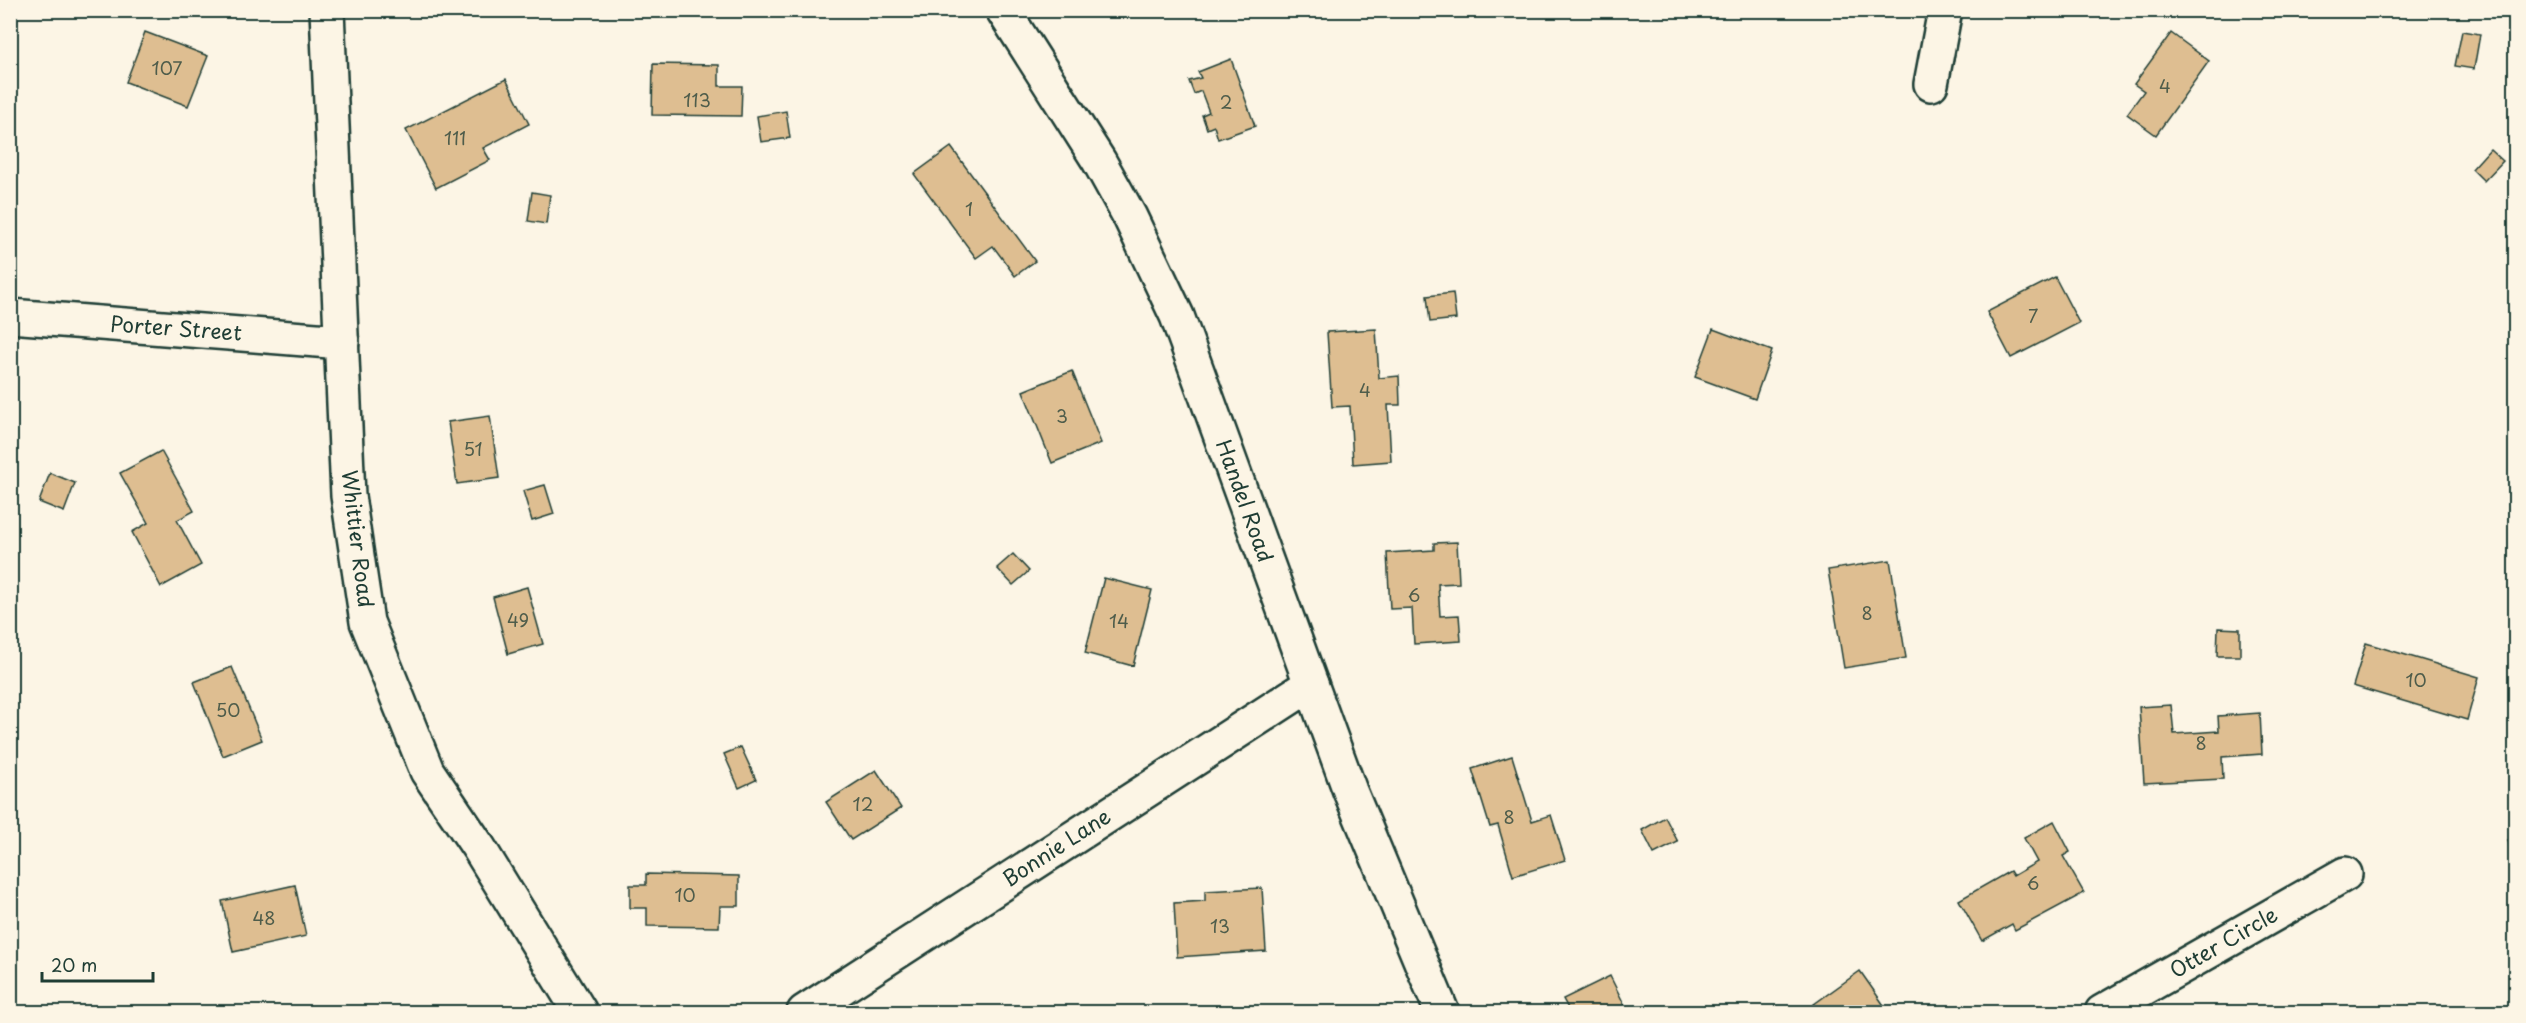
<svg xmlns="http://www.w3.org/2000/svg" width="2526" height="1023" viewBox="0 0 2526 1023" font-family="'Playpen Sans',sans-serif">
  <rect width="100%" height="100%" fill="#fcf5e5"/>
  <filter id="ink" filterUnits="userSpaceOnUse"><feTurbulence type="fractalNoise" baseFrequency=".0167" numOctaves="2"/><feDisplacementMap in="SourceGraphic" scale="12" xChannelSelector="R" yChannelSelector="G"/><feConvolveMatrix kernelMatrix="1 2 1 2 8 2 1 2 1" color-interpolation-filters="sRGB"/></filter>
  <g filter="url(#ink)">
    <g fill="#debe91" stroke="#1f3d34" stroke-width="1.5">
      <polygon points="2462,31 2480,34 2474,69 2455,66"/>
      <polygon points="145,32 208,56 188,106 126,82"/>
      <polygon points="2171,33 2209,61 2156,135 2127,114 2144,91 2134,84"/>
      <polygon points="1231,59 1255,126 1218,139 1214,126 1207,129 1202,115 1209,112 1201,91 1194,94 1189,81 1201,78 1198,72"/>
      <polygon points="653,64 719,65 719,86 742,86 741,116 652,115"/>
      <polygon points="506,79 529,124 483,148 490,160 436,188 406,130"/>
      <polygon points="786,111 790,138 761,142 757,116"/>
      <polygon points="951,147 1035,261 1015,276 993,246 976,258 914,174"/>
      <polygon points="2490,149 2503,161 2484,181 2472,169"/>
      <polygon points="532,192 550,195 546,224 528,221"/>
      <polygon points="2055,277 2079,323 2011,358 1987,312"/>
      <polygon points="1453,293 1456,319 1430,322 1427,296"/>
      <polygon points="1376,329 1379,378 1399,376 1400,405 1388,405 1391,461 1353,464 1350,406 1332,407 1327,332"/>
      <polygon points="1713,329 1772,351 1755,399 1695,377"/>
      <polygon points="1072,371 1101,443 1052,463 1023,391"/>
      <polygon points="490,416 499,478 457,484 448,422"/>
      <polygon points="161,451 194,511 177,520 201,565 161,587 132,532 148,523 120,473"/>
      <polygon points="50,473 75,483 64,512 39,502"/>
      <polygon points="545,485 554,514 532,521 523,491"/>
      <polygon points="1457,542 1459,583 1438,584 1440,616 1459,615 1461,641 1414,644 1412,608 1390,609 1387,553 1434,550 1434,543"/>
      <polygon points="1013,554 1029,571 1013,585 997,568"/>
      <polygon points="1890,560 1906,658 1844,668 1828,570"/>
      <polygon points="1104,578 1152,590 1133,666 1085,653"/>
      <polygon points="527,587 543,644 508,654 493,597"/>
      <polygon points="2218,628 2240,629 2240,656 2217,656"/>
      <polygon points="2366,643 2479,677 2467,720 2353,686"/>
      <polygon points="232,667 262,740 223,756 194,682"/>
      <polygon points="2171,705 2174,734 2219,731 2218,716 2260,713 2262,754 2222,757 2223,779 2144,783 2139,707"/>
      <polygon points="741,747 756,780 739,788 724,754"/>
      <polygon points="1512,756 1532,821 1551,815 1565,860 1513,876 1498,825 1490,827 1472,769"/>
      <polygon points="876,770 901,808 851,840 826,802"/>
      <polygon points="1665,817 1678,842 1654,854 1642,830"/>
      <polygon points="2054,821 2070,852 2063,856 2084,893 2015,930 2012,924 1982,941 1959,900 2010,871 2013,876 2037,862 2024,838"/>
      <polygon points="2516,839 2516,874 2508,840"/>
      <polygon points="646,874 739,876 739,906 720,906 719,927 647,926 647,908 630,908 630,885 646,885"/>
      <polygon points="295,885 306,936 233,952 222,901"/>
      <polygon points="1262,888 1266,951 1177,957 1174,903 1205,901 1205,891"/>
      <polygon points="1860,971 1888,1011 1886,1012 1803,1012"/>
      <polygon points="1610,976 1628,1012 1570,1012 1563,999"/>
    </g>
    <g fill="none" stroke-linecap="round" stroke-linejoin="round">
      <defs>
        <g id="minor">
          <polyline points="327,10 348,496 367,622 427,771 479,848 580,1012"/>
          <polyline points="1003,10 1099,161 1130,217 1177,316 1350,791 1442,1012"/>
          <polyline points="1931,84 1945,10"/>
          <polyline points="10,316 342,342"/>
          <polyline points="804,1012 1311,684"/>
          <polyline points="2102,1012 2345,874"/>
        </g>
      </defs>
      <use href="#minor" stroke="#1f3d34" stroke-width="38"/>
      <use href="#minor" stroke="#fcf5e5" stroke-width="33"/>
    </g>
  </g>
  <g text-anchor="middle" stroke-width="4.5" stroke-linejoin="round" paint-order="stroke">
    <g font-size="18" fill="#4f5d4b">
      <text x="167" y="75">107</text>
      <text x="2165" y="93">4</text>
      <text x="697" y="107">113</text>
      <text x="1226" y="109">2</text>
      <text x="455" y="145">111</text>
      <text x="969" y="216">1</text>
      <text x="2033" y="323">7</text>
      <text x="1365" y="397">4</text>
      <text x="1062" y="423">3</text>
      <text x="473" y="456">51</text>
      <text x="1414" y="602">6</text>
      <text x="1867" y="620">8</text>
      <text x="518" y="627">49</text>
      <text x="1119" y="628">14</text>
      <text x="2416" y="687">10</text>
      <text x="228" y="717">50</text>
      <text x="2201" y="750">8</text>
      <text x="863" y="811">12</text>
      <text x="1509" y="824">8</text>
      <text x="2033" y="890">6</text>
      <text x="685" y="902">10</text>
      <text x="264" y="925">48</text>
      <text x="1220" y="933">13</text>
    </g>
    <g font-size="21" fill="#1f3d34" stroke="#fcf5e5">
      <text transform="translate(176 329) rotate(4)" y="7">Porter Street</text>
      <text transform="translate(1244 501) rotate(70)" y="7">Handel Road</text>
      <text transform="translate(357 539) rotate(83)" y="7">Whittier Road</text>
      <text transform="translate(1057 848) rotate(-33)" y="7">Bonnie Lane</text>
      <text transform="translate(2224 943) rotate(-30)" y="7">Otter Circle</text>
    </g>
  </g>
  <rect width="2526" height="1023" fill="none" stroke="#fcf5e5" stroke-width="36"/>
  <rect x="18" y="18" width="2490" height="987" fill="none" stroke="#1f3d34" stroke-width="2" filter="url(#ink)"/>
  <path d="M42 972v9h111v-9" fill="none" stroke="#1f3d34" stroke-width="3"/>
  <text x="51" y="972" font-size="18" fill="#1f3d34" stroke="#fcf5e5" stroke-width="4.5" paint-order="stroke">20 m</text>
</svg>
